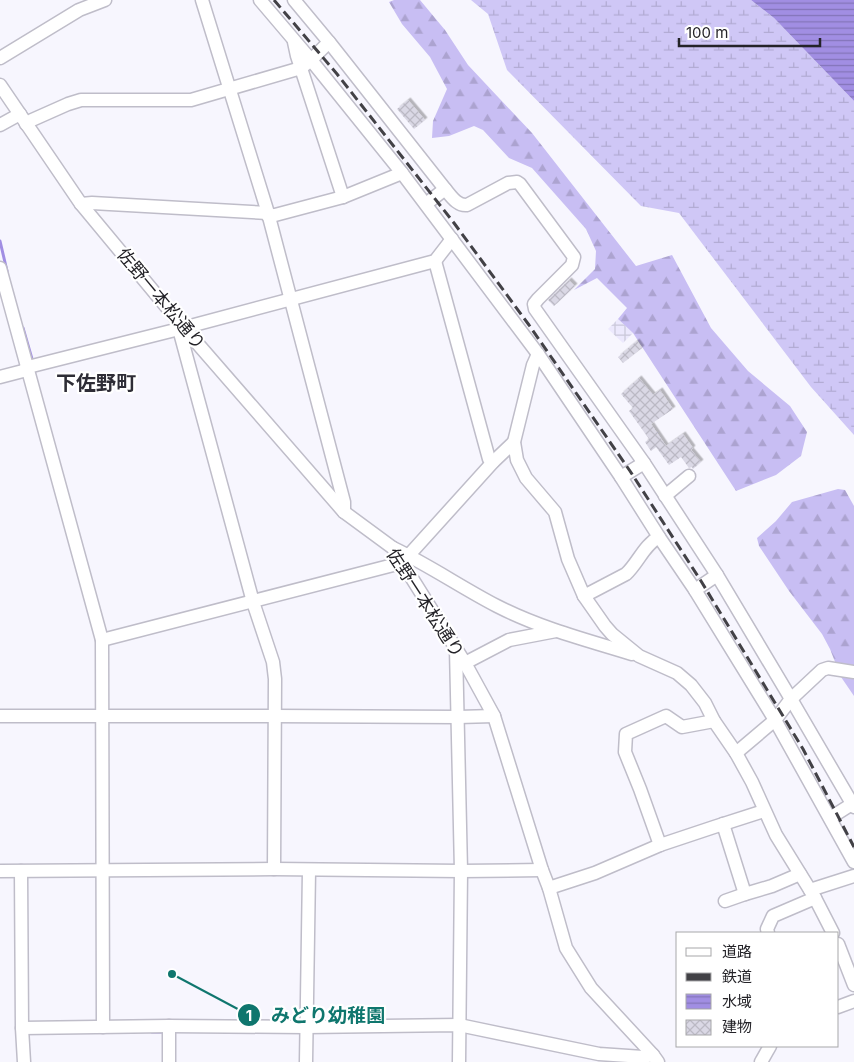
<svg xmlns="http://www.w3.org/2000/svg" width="854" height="1062" viewBox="0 0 854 1062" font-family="Inter,'Noto Sans JP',sans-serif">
  <defs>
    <pattern id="industrial-grid" width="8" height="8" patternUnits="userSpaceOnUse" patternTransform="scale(1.25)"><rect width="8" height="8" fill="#ece9fd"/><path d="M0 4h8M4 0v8" fill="none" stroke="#cac8d9"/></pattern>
    <pattern id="forest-firs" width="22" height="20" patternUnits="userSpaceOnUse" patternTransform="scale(1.25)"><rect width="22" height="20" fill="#c8bef3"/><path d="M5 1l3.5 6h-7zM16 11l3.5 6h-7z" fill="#aca3d0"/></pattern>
    <pattern id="wetland-marsh" width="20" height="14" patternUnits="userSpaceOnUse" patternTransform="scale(1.25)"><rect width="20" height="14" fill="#cfc7f6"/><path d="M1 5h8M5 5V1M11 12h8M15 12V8" fill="none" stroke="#b2abd3"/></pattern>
    <pattern id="water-rules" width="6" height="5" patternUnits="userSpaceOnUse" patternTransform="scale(1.25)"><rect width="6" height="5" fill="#a18ee3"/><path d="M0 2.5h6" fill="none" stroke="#8374b8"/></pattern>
    <pattern id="building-cross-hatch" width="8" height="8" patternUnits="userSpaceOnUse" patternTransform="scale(1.25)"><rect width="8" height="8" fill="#dad8e5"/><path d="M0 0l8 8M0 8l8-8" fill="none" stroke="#bbb9c4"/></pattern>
    <filter id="shadow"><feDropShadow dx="2.5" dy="-2.5" stdDeviation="0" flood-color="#0004"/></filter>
  </defs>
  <rect width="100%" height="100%" fill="#f7f6fe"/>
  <polygon fill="url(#industrial-grid)" points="618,319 633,333 623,343 608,329"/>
  <g fill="url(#forest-firs)">
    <polygon points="394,0 420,0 445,30 468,65 532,133 636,266 672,255 711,328 748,371 790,406 807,432 801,456 776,475 736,491 633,333 618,319 627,308 597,278 574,290 595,269 596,251 586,229 532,168 509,158 483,130 474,126 449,136 432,138 433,121 447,89 430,57 402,24 389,2"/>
    <polygon points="838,489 845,490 854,506 854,696 841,677 830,649 822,634 789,591 759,546 757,538 776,521 792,502"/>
  </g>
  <polygon fill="url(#wetland-marsh)" points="471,0 751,0 774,18 854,101 854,435 811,387 679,213 641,206 507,70 488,14"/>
  <polygon fill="url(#water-rules)" points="751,0 854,0 854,101 774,18"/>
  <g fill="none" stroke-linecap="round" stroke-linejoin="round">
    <g stroke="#a18ee3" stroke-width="3">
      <polyline points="0,241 7,271"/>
      <polyline points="23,328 32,359"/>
      <polyline points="152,1032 164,1032"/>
    </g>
  </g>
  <g fill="url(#building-cross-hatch)" filter="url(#shadow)">
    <polygon points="408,100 425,120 414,129 397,109"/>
    <polygon points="569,280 575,286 554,306 548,300"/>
    <polygon points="637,341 642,348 623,363 618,357"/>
    <polygon points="639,378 653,395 660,390 673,409 651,424 666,446 683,434 693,448 691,450 701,462 693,469 692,467 689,468 681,457 669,465 656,447 651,451 645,442 649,439 629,411 633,408 621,394"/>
  </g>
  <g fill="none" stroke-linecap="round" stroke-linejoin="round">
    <defs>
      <g id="minor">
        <polyline points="202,0 268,213 344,502 344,512"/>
        <polyline points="260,0 311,60 402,173 538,354 621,477 659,537 695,590 775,720 854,862"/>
        <path d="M 294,0 L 329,42 L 445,189 C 451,196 457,206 467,205 L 508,183 L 517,182 L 520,184 L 574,257 L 572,265 L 538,299 L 534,304 L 535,309 L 644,463 L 717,575 L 791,699 L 854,807"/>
        <polyline points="294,42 297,56 343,197"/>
        <polyline points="0,58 79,10 105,0"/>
        <polyline points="0,85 81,204 184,328 344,512 393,548 465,663 494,716 542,870 549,888 566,948 591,988 653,1055 658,1062"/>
        <polyline points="26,124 32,120 68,104 81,100 191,100 301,68 311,60 329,42"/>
        <polyline points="0,125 20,114"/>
        <polyline points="81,204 92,203 268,213"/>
        <polyline points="426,204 445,189"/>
        <polyline points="268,216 275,215 343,197 402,173"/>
        <polyline points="435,261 489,459 493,462"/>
        <polyline points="0,268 102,640 103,1027"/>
        <polyline points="179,329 253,602 273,662 275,679 274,869"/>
        <polyline points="538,354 533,365 514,442 517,460 526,478 555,512 568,559 584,596 605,626 612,634 639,656 677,673 691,685 705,703 714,721 736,753 752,782 776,835 815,898 833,933"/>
        <polyline points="0,377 23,371 28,367 179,329 435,261 452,239"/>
        <polyline points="621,477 644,463"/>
        <polyline points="665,496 689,476"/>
        <path d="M 393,548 C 429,565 462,588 497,606 C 540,628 586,640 632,654"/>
        <polyline points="409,555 493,462 514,442"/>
        <polyline points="695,590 717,575"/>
        <path d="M 584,596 L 626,574 C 638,563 644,545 659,537"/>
        <polyline points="102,640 401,563"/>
        <polyline points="456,649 461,871 459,1062"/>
        <polyline points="465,663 509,640 556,631"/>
        <polyline points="0,716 275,716 458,717 494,716"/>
        <polyline points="736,753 775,720 791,699 822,670 828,668 854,672"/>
        <polyline points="830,818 852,804"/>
        <polyline points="723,824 745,894"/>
        <polyline points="660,845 640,789 625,752 626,734 666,716 682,727 714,721"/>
        <polyline points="0,871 274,869 461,871 542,870"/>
        <polyline points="21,871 22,1028 24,1062"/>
        <polyline points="549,888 595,873 660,845 714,827 764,811"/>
        <polyline points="810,890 854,876"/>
        <polyline points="725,901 745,894 772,886 800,874"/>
        <polyline points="768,933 767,929 773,916 815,898"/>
        <polyline points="838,944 854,985"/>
        <polyline points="838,1007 854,1001"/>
        <polyline points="22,1028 169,1026 306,1027 459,1025 599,1054 643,1057 653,1055"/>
        <polyline points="169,1062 169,1026"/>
        <polyline points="306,1062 309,871"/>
        <polyline points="761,1062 770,1046"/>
      </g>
    </defs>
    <use href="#minor" stroke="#bfbdc9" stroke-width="15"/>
    <use href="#minor" stroke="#fff" stroke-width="12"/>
    <polyline stroke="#424146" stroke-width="3" stroke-dasharray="10 5" stroke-linecap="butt" points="274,0 337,74 454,223 529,325 630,471 701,581 803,749 854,847"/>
  </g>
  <g text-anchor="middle" stroke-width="4.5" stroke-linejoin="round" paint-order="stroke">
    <g font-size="18" fill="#242328" stroke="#fff">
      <text transform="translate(161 299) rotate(50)" y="6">佐野一本松通り</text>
      <text transform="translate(425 603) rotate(57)" y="6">佐野一本松通り</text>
    </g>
    <g font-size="20" font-weight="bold" fill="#2e2d36" stroke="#fff">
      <text x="96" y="390">下佐野町</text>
    </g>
  </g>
  <path fill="none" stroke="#0f766e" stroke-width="2" d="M172 974L249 1015"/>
  <g fill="#0f766e" stroke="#fff" stroke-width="2">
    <circle cx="172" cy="974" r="5"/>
    <circle cx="249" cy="1015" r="12"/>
  </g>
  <g font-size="15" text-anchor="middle" font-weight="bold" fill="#fff">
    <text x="249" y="1021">1</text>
  </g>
  <g font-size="19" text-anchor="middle" font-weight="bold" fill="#0f766e" stroke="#fff" stroke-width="4.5" stroke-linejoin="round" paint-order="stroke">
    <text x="328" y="1022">みどり幼稚園</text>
  </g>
  <rect x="676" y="932" width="162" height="115" fill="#ffffff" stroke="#a7a7a9"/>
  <rect x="686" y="948" width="25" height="8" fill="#ffffff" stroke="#a7a7a9"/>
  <text x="722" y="957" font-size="15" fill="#242328">道路</text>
  <rect x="686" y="973" width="25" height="8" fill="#424146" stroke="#a7a7a9"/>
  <text x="722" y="982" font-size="15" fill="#242328">鉄道</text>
  <rect x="686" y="994" width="25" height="15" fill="url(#water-rules)" stroke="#a7a7a9"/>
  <text x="722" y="1007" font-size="15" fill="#242328">水域</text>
  <rect x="686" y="1020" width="25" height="15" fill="url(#building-cross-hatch)" stroke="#a7a7a9"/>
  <text x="722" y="1032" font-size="15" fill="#242328">建物</text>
  <path d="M679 38v8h141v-8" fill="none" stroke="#242328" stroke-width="2.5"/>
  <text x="686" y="38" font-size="15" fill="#242328" stroke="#ffffff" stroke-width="4" paint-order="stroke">100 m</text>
</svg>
